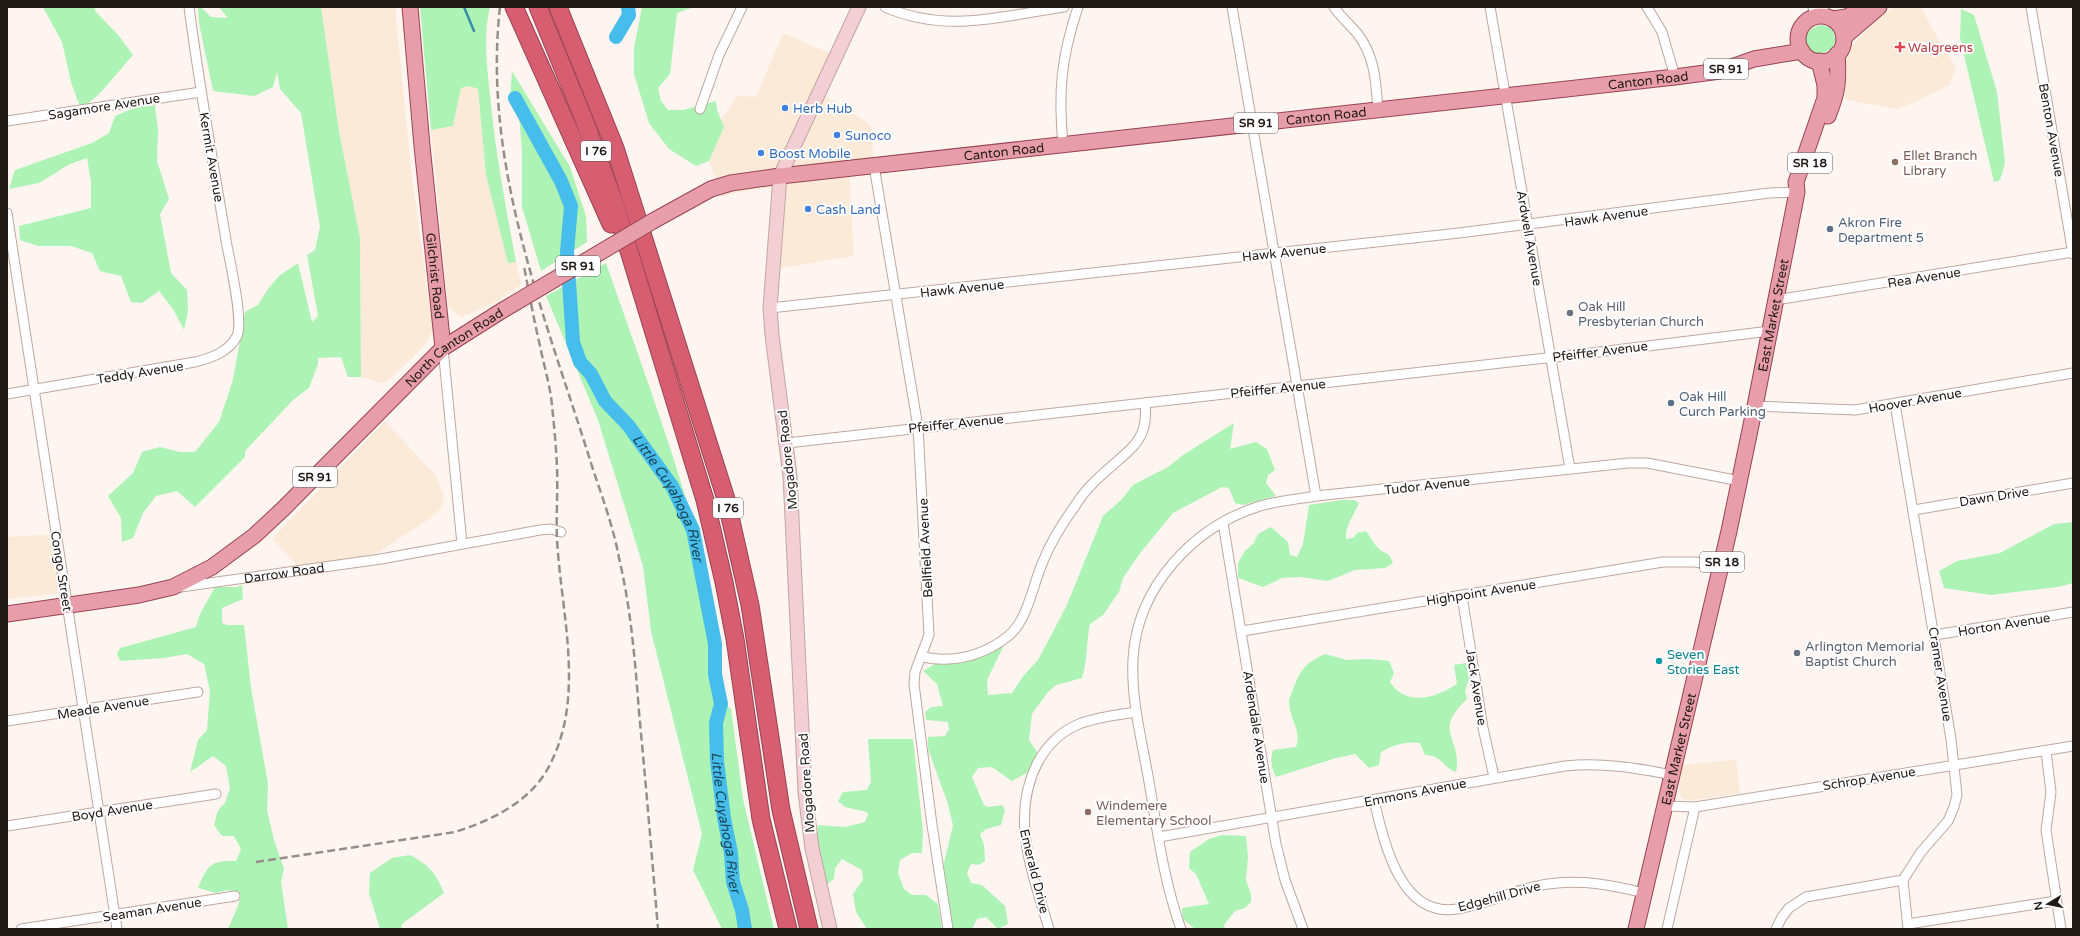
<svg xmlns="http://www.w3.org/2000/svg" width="2080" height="936" viewBox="0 0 2080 936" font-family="'Varela Round',sans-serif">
  <rect width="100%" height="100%" fill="#fef4f0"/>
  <g fill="#faead7">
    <polygon points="321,7 395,7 412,178 433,330 424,346 393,376 383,383 361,377 360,238 339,131"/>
    <polygon points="1894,7 1921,7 1940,43 1956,67 1950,85 1908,105 1895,109 1844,99 1847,74 1846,56 1854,44 1871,24"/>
    <polygon points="783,33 832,54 815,89 871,125 874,166 849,168 854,256 775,269 785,185 735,193 722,197 709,161 724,127 721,120 737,96 756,97"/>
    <polygon points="469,86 478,89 486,175 508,263 516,262 521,285 494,303 461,317 448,307 431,130 453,126 461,88"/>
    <polygon points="385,421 435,475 444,495 442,507 429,519 371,557 299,567 272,539"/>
    <polygon points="56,534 65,593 7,599 7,537"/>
    <polygon points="1736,760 1740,793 1694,800 1683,799 1679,793 1681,765"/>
  </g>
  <g fill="#adf3b5">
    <polygon points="43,7 94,7 96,12 119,36 133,55 102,91 81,110 71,82 62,42"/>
    <polygon points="198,7 201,7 211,17 228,18 219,7 321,7 339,131 360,238 361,377 348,377 341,357 318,358 318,364 309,388 293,400 245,451 245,457 195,507 177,491 156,496 143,513 133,538 122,542 121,518 108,496 133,473 142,452 160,447 180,452 195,452 219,422 233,380 245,312 258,305 268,289 279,276 298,263 312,322 318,316 307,255 315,250 320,227 301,113 280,89 277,72 273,87 254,96 213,91 199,23"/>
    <path d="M 420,7 L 490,7 C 483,35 487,67 490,95 C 495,151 506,207 516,262 L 508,263 L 486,175 L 478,89 L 469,86 L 461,88 L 453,126 L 431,130 Z"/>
    <polygon points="642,7 705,7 691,8 677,13 670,74 658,88 661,101 668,110 683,110 716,101 717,110 724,127 709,161 696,166 669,149 649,123 634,74 634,48"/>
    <polygon points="1961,9 1974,15 1997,92 2005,163 2000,180 1994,182 1960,38"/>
    <path d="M 1822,25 L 1832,27 L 1836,41 C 1832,50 1825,54 1815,55 L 1806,49 C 1803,35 1808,28 1822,25 Z"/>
    <polygon points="512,71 570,167 586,216 587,242 541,271 522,207 522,151 519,115 510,98"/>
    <polygon points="155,105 158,131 157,161 169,199 160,214 171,273 187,290 188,311 184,330 173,309 159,291 142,303 131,302 121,276 100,271 92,253 71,246 38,246 20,240 19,226 91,208 91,182 87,158 68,165 39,183 9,189 15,170 92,143 109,133 115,116 136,107"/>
    <path d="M 606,263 C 639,358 675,454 701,551 C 715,601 719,655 726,707 L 731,708 L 743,799 L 774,929 L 722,929 L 693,870 L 702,834 L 651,631 L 643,566 L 598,420 L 546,296 Z"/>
    <path d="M 1234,423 L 1230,449 L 1256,442 L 1267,449 L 1275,470 L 1268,475 L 1266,483 L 1276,496 L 1243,505 L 1235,503 L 1229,488 L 1222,487 L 1173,513 L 1141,552 L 1123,578 L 1119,592 L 1103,615 L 1090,624 C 1086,642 1088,660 1082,678 L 1056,685 L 1048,692 L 1032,714 L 1029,740 L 1037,752 L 1030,771 L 1012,781 L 992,767 L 978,768 L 972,777 L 984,805 L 988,807 L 1002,805 L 1005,810 L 1001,825 L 986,829 L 980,834 L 984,845 L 985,861 L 979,865 L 971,864 L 967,873 L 971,883 L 982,885 L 1005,906 L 1008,924 L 998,929 L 986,917 L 977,919 L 972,929 L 952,929 L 943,867 L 953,825 L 947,801 L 928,749 L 928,737 L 945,736 L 949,729 L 948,722 L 926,720 L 925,712 L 931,707 L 943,706 L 937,684 L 923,671 L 937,663 L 953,663 L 1005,643 L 987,680 L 988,695 L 1012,693 L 1024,675 L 1038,660 L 1066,607 L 1103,516 L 1121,500 L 1133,485 L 1168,467 L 1183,455 Z"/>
    <path d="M 1342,500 L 1354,500 L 1359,503 C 1354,516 1345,525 1346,539 L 1353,538 L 1357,533 L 1366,531 C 1370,536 1373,543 1378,548 C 1384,555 1389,550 1393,563 L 1385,568 L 1355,570 L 1328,581 L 1300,577 L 1282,578 L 1263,587 L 1238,578 L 1238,563 L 1245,551 L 1254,543 L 1258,534 L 1271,527 L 1288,542 L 1290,555 L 1297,557 L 1303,544 L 1309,505 Z"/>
    <polygon points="2073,522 2073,583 2058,587 1991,595 1944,588 1939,571 1957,561 2000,553 2054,524"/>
    <path d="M 242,585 L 243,599 L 222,608 L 222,623 L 227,625 L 244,625 L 251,688 L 268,784 L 267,810 L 274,840 L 284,869 L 281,882 L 288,929 L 228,929 L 239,903 L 240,893 L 227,890 L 216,893 L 198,888 C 208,865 210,860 236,861 L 241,849 L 234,836 L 222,836 L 214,825 L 218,810 L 225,803 L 230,788 L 226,766 L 213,756 L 190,772 L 198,740 L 207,730 L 210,691 L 204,664 L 187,654 L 164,658 L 120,661 L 117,654 L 120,648 L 196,627 L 200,614 L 215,587 L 237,587 Z"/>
    <path d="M 1325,654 L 1347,660 L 1369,659 L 1389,661 L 1394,673 L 1390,682 C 1406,707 1436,698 1457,684 L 1454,665 L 1466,663 L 1469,678 L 1465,691 L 1467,699 C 1431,733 1463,737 1456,772 C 1443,768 1442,755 1425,755 L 1420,743 C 1405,741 1394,745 1381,752 L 1379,765 L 1369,768 L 1355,754 L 1336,758 L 1276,777 C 1271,767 1270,761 1273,750 L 1296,747 C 1302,731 1290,720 1289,703 C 1288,700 1291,695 1292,692 C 1300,670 1304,664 1325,654 Z"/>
    <polygon points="868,739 913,739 923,832 922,853 912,853 900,860 898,873 904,889 912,895 926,895 938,904 942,929 867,929 856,912 853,894 863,880 862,870 842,859 835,868 834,879 826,885 819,855 817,831 818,825 845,827 865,822 868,815 867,812 845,807 838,801 843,792 867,790 871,782"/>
    <polygon points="1222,835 1246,836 1248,857 1246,880 1251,894 1251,902 1245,908 1235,911 1224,925 1225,929 1195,929 1183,919 1182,908 1209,904 1196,874 1189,868 1190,852 1209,839"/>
    <path d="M 410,855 C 430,866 435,872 444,893 L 402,924 L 401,929 L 380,929 L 369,893 L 370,873 L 392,858 Z"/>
  </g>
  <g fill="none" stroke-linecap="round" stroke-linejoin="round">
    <g stroke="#3b8caa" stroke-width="2.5">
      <polyline points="464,7 474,31"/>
      <polyline points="515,98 516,100"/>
    </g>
    <g stroke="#46bdea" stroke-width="14">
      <polyline points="616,37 629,15 628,7"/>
      <path id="s1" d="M 515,98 L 561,181 L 571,206 L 567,252 L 573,342 L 580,362 L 591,374 L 605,401 L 628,425 L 672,486 L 693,530 L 715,644 L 715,674 L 721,704 L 716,723 L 717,761 L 724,818 L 731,853 L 733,882 L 742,910 L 745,929"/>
    </g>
    <defs>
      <g id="street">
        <path d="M 885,7 C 947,34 1001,16 1064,7"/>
        <polyline points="1232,7 1316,496"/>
        <path d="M 1334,7 C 1340,16 1349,24 1357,33 C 1375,56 1376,82 1378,110"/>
        <polyline points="1490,7 1570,469"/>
        <polyline points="1647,7 1662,32 1675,77"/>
        <polyline points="1813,7 1815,16"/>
        <polyline points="1822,7 1827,17"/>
        <polyline points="2031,7 2073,254"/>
        <polyline points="700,109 719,55 742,7"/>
        <polyline points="7,121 201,92"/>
        <path d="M 1063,145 C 1058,92 1061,58 1078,7"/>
        <polyline points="874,166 918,427 929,635 915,672 914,684 932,825 948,929"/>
        <polyline points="7,213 117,929"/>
        <polyline points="1776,300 2073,252"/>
        <polyline points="770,308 1459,233 1769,193 1797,192"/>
        <polyline points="443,348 462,544"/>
        <path d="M 7,394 L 195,362 C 211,358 229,352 237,336 C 244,320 229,259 226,240 C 213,162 199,85 189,7"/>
        <polyline points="1895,404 1951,739 1957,795 1954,807 1948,821 1921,852 1903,880 1908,929"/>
        <polyline points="1755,406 1855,410 2073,373"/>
        <polyline points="787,443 1591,353 1770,331"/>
        <polyline points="1914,510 2073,483"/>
        <polyline points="1223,523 1276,844 1285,880 1303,929"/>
        <path id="s2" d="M 181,587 L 381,559 L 540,530 L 551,529 L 561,532"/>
        <polyline points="1462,596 1483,728 1494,777"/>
        <polyline points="1242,631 1663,562 1694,562 1721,565"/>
        <polyline points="1935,635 2073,612"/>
        <path d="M 922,657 C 953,663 981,657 1007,637 C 1028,621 1032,587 1042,564 C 1050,543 1062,524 1075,506 C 1085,489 1099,477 1114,464 C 1125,454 1138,445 1143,430 C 1146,421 1146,412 1145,403"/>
        <polyline points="7,721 198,692"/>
        <polyline points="2046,751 2051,792 2046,830 2061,929"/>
        <path d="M 1374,800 C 1384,842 1400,918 1457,909 C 1488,904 1517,888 1548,884 C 1581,879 1612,885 1644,893"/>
        <polyline points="1665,806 1695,807 2073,746"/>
        <polyline points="7,826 216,794"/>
        <path d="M 1159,837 L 1565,766 C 1602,762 1636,768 1672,775"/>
        <polyline points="1908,924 2056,901"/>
        <polyline points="21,929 235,896"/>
        <path d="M 1049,929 C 1033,874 1009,817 1038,762 C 1047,745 1062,731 1079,724 C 1097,717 1117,715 1136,712"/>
        <path d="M 1181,929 C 1163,879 1157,828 1148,776 C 1141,737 1131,699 1133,659 C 1137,587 1193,527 1260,506 C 1278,501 1298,499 1316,496 L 1628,463 L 1647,463 L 1740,481"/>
        <polyline points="1667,929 1695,807"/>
        <polyline points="1776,929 1782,917 1789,908 1806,897 1903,880"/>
      </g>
      <polyline id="secondary" points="830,929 812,848 805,792 790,476 772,335 770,308 780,176 859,7"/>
      <g id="primary">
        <path id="s3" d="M 410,7 L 422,146 L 443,348"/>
        <circle cx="1821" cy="39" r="23"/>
        <polyline points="1833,19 1847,17 1863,7"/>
        <polyline points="1844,37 1879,7"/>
        <path d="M 1828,116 C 1838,91 1839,80 1837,54"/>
        <path id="s4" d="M 653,221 L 711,189 L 731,183 L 780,176 L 1675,77 L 1720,71 L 1754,59 L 1802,51"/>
        <path id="s5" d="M 7,614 L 139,595 L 173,587 L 212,567 L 254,536 L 283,509 L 443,348 L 503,310"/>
        <path id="s6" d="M 1636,929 L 1729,531 L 1755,406 L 1797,192 L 1796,182 L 1825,98 L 1825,85 L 1819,61"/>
      </g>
      <g id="highway">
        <polyline points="514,7 611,224"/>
        <polyline points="538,7 585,122 615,205 705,500 724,582 735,639 761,819 788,929"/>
        <polyline points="558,7 615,148 726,499 750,605 781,810 809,929"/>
      </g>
    </defs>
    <use href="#street" stroke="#bfa89e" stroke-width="11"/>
    <use href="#secondary" stroke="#bfa89e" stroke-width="15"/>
    <use href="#primary" stroke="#974551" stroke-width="17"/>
    <use href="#highway" stroke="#974551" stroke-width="19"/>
    <use href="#street" stroke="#fff" stroke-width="9"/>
    <use href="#secondary" stroke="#f3ced4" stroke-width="13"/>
    <use href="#primary" stroke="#e79eaa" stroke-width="15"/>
    <use href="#highway" stroke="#d75d71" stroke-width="17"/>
    <g stroke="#978e8a" stroke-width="2.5" stroke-dasharray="8 4" stroke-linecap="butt">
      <path d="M 500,7 C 482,164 545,316 591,463 C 601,494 613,525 619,558 C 631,609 635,660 639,712 C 646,785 652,857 658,929"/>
      <path d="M 256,862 L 455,832 C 490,821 528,803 547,770 C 587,700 561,615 557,539 C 556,515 558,491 557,467 C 556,446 554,425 552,405 C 550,385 544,366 540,346 C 534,320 529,293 524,266"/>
    </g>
    <defs>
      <polyline id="primary-bridge" points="503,310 653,221"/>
    </defs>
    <use href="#primary-bridge" stroke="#974551" stroke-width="17" stroke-linecap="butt"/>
    <use href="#primary-bridge" stroke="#e79eaa" stroke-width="15"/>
  </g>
  <path fill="#e0444e" stroke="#fff" stroke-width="1.5" d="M1898 41h4v4h4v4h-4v4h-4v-4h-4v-4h4z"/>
  <g fill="#3f7fe0" stroke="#fff" stroke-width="1.5">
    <circle cx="785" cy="108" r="4"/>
    <circle cx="837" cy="135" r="4"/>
    <circle cx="761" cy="153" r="4"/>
    <circle cx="808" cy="209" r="4"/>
  </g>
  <g fill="#8d6e63" stroke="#fff" stroke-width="1.5">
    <circle cx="1895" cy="162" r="4"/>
    <circle cx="1088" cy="812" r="4"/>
  </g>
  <g fill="#5c6f8a" stroke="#fff" stroke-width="1.5">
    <circle cx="1830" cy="229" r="4"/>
    <circle cx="1671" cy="403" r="4"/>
  </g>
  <g fill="#6b7280" stroke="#fff" stroke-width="1.5">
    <circle cx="1570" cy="313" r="4"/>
    <circle cx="1797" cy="653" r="4"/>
  </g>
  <circle fill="#0f9aa8" stroke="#fff" stroke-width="1.5" cx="1659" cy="661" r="4"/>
  <g text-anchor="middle" stroke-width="4" stroke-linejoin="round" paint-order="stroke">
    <g fill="#fff" stroke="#645e5b" stroke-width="1">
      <rect x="1704" y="59" width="44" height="20" rx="3"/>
      <rect x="1234" y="113" width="44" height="20" rx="3"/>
      <rect x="581" y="141" width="30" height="20" rx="3"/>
      <rect x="1788" y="153" width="44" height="20" rx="3"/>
      <rect x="556" y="256" width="44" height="20" rx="3"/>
      <rect x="293" y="467" width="44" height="20" rx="3"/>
      <rect x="713" y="498" width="30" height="20" rx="3"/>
      <rect x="1700" y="552" width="44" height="20" rx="3"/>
    </g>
    <g font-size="12" font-weight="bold" fill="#211915">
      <text x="1726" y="73">SR 91</text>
      <text x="1256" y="127">SR 91</text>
      <text x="596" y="155">I 76</text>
      <text x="1810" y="167">SR 18</text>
      <text x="578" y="270">SR 91</text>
      <text x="315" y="481">SR 91</text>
      <text x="728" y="512">I 76</text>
      <text x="1722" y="566">SR 18</text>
    </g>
    <g font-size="13" fill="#be3a42" stroke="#fff" text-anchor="start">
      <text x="1908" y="52">Walgreens</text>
    </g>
    <g font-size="13" fill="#211915" stroke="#fff">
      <text dy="5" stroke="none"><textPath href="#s4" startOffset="1010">Canton Road</textPath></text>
      <text transform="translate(104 106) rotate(-9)" y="5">Sagamore Avenue</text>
      <text dy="5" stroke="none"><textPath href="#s4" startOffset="686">Canton Road</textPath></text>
      <text transform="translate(2052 130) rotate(80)" y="5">Benton Avenue</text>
      <text dy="5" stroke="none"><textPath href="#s4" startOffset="362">Canton Road</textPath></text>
      <text transform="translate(212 157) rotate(80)" y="5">Kermit Avenue</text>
      <text transform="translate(1606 216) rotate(-8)" y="5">Hawk Avenue</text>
      <text transform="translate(1530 238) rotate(80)" y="5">Ardwell Avenue</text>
      <text transform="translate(1284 252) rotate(-6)" y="5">Hawk Avenue</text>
      <text dy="5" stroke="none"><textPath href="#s3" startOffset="270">Gilchrist Road</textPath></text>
      <text transform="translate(1924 277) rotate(-9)" y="5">Rea Avenue</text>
      <text transform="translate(962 288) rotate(-6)" y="5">Hawk Avenue</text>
      <text dy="5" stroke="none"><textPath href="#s6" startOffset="629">East Market Street</textPath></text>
      <text dy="5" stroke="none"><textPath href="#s5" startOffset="540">North Canton Road</textPath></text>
      <text transform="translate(1600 351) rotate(-7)" y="5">Pfeiffer Avenue</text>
      <text transform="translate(140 372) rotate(-9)" y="5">Teddy Avenue</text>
      <text transform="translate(1278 388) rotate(-6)" y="5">Pfeiffer Avenue</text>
      <text transform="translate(1915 400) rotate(-10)" y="5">Hoover Avenue</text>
      <text transform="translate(956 423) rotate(-6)" y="5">Pfeiffer Avenue</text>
      <text transform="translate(787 460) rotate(-96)" y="5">Mogadore Road</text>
      <text transform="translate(1427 485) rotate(-6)" y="5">Tudor Avenue</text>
      <text transform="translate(1994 496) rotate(-9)" y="5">Dawn Drive</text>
      <text transform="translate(925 548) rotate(-93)" y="5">Bellfield Avenue</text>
      <text transform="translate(62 571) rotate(81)" y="5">Congo Street</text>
      <text dy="5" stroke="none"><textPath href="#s2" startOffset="104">Darrow Road</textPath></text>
      <text transform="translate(1481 592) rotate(-9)" y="5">Highpoint Avenue</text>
      <text transform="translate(2004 624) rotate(-9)" y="5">Horton Avenue</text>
      <text transform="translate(1941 674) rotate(81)" y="5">Cramer Avenue</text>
      <text transform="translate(1477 687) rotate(81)" y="5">Jack Avenue</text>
      <text transform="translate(103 707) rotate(-9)" y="5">Meade Avenue</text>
      <text transform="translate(1257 727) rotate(81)" y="5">Ardendale Avenue</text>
      <text dy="5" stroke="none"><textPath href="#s6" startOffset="185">East Market Street</textPath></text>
      <text transform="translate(1869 778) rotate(-9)" y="5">Schrop Avenue</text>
      <text transform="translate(806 783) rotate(-94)" y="5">Mogadore Road</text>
      <text transform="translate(1415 792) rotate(-11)" y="5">Emmons Avenue</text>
      <text transform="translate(112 810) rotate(-9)" y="5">Boyd Avenue</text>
      <text transform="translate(1035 871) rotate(76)" y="5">Emerald Drive</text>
      <text transform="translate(1499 896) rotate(-15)" y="5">Edgehill Drive</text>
      <text transform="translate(152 909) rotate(-9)" y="5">Seaman Avenue</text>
    </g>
    <g font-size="13" fill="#366cbe" stroke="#fff" text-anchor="start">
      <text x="793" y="113">Herb Hub</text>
      <text x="845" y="140">Sunoco</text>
      <text x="769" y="158">Boost Mobile</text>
      <text x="816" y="214">Cash Land</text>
    </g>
    <g font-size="13" fill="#785e54" stroke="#fff" text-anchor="start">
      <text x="1903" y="160">Ellet Branch<tspan x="1903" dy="15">Library</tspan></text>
      <text x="1096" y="810">Windemere<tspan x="1096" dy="15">Elementary School</tspan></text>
    </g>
    <g font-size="13" fill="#4e5e75" stroke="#fff" text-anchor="start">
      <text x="1838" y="227">Akron Fire<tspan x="1838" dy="15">Department 5</tspan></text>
      <text x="1679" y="401">Oak Hill<tspan x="1679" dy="15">Curch Parking</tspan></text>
    </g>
    <g font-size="13" fill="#5b616d" stroke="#fff" text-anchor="start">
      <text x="1578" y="311">Oak Hill<tspan x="1578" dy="15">Presbyterian Church</tspan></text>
      <text x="1805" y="651">Arlington Memorial<tspan x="1805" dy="15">Baptist Church</tspan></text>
    </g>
    <g font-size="13" fill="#0d838f" stroke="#fff" text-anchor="start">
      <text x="1667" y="659">Seven<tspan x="1667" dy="15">Stories East</tspan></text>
    </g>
    <g font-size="14" font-style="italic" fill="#17485b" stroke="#fff">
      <text dy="5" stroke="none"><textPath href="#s1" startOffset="444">Little Cuyahoga River</textPath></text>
      <text dy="5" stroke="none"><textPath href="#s1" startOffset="780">Little Cuyahoga River</textPath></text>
    </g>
  </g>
  <rect width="2080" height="936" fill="none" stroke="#211915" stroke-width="16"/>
  <g transform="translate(2048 904) rotate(260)" stroke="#ffffff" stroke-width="3" paint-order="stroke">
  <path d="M0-3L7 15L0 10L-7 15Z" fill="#211915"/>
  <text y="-6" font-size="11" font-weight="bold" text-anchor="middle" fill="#211915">N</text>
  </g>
</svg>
